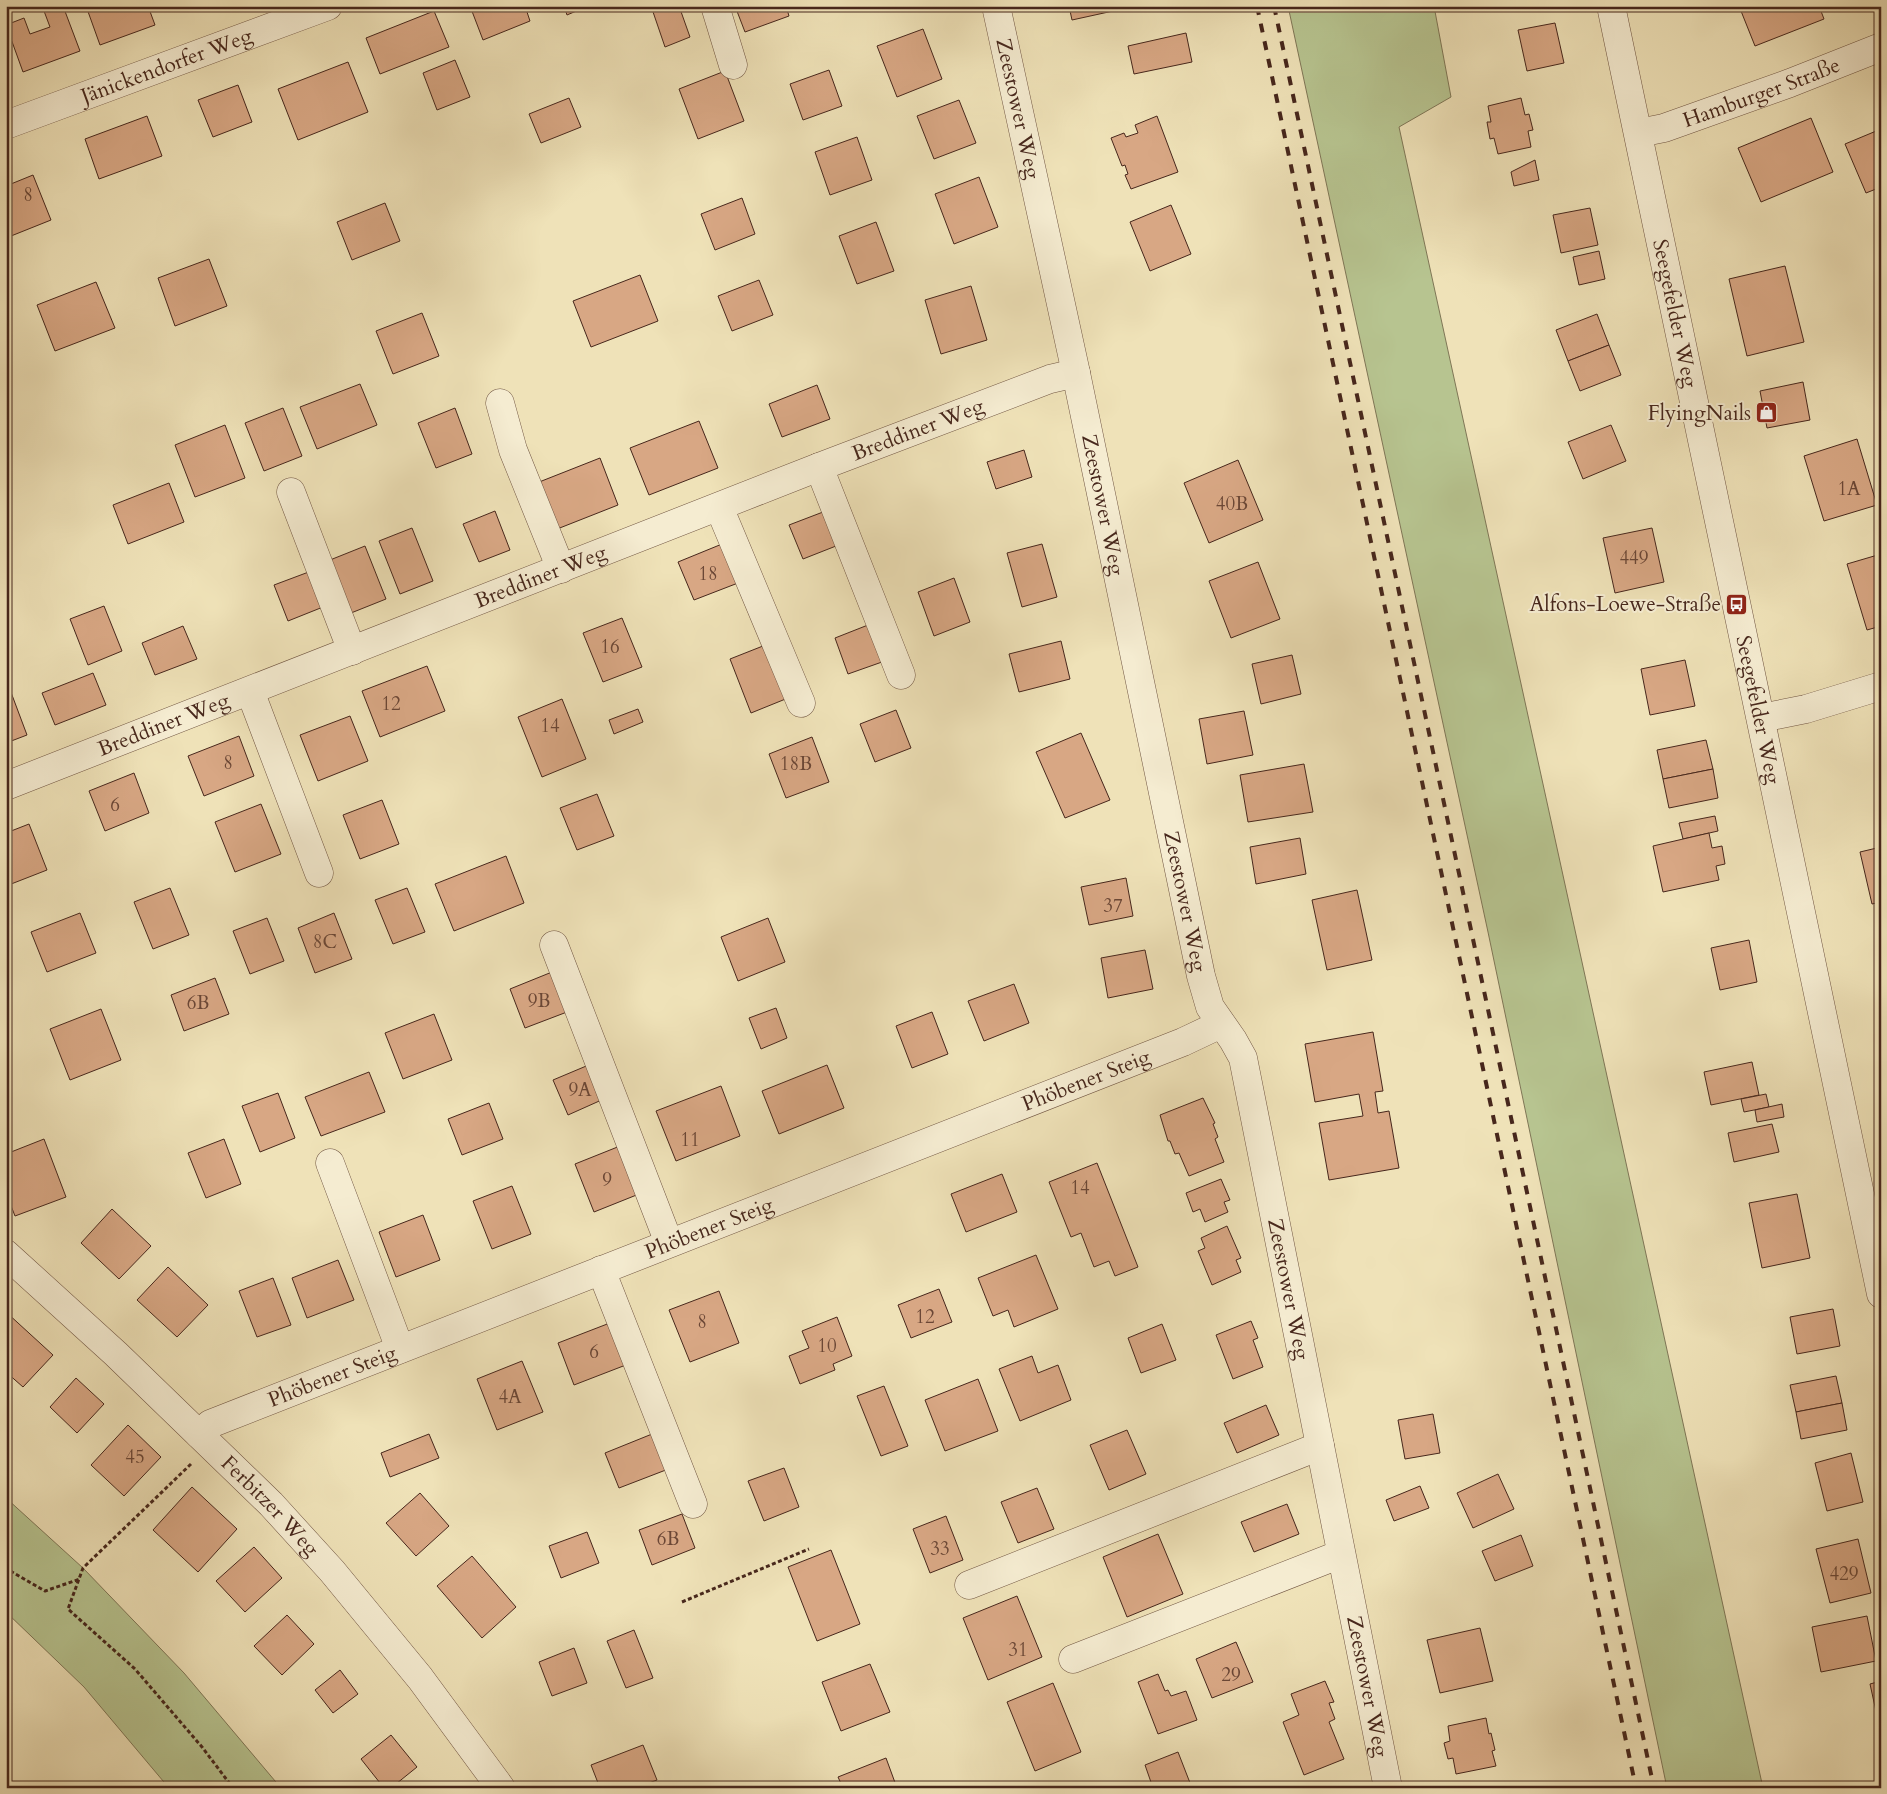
<svg xmlns="http://www.w3.org/2000/svg" width="1887" height="1794" viewBox="0 0 1887 1794" font-family="Cardo,serif">
  <rect width="100%" height="100%" fill="#efe2b8"/>
  <filter id="stains"><feTurbulence type="fractalNoise" baseFrequency=".004" numOctaves="4"/><feColorMatrix values="0 0 0 0 .2 0 0 0 0 .09 0 0 0 0 .02 0 0 0 .5 -.17"/></filter>
  <radialGradient id="worn" r=".72"><stop offset=".6" stop-color="#630" stop-opacity="0"/><stop offset="1" stop-color="#630" stop-opacity=".3"/></radialGradient>
  <g fill="#b7c490" stroke="#7f7656">
    <polygon points="1288,6 1434,6 1451,97 1399,127 1763,1788 1667,1788 1488,932"/>
    <polygon points="6,1498 83,1568 184,1673 281,1788 169,1788 84,1687 6,1612"/>
  </g>
  <g fill="#d8a784" stroke="#47271c">
    <polygon points="55,6 63,6 80,51 23,72 6,25 24,18 30,34 50,27 44,11"/>
    <polygon points="86,6 148,6 155,25 100,45"/>
    <polygon points="470,6 525,6 530,21 483,40"/>
    <polygon points="564,6 588,6 567,15"/>
    <polygon points="651,6 679,6 690,37 665,47"/>
    <polygon points="735,6 786,6 789,16 745,32"/>
    <polygon points="1069,6 1112,6 1113,11 1072,20"/>
    <polygon points="1739,6 1819,6 1824,19 1755,46"/>
    <polygon points="434,11 449,47 380,74 366,38"/>
    <polygon points="1555,23 1564,63 1527,71 1518,30"/>
    <polygon points="923,29 942,79 897,97 877,46"/>
    <polygon points="1186,33 1192,62 1134,74 1128,46"/>
    <polygon points="455,60 470,97 437,110 423,73"/>
    <polygon points="348,62 368,112 298,140 278,89"/>
    <polygon points="829,70 842,106 803,120 790,84"/>
    <polygon points="725,71 744,121 698,139 679,89"/>
    <polygon points="238,85 252,122 213,137 198,100"/>
    <polygon points="569,98 581,127 541,143 529,114"/>
    <polygon points="1521,98 1525,115 1529,114 1533,130 1528,131 1531,147 1498,154 1494,138 1490,139 1487,122 1491,122 1488,106"/>
    <polygon points="959,100 976,143 934,159 917,116"/>
    <polygon points="147,116 162,156 99,179 85,139"/>
    <polygon points="1157,116 1178,172 1131,189 1125,175 1128,174 1125,165 1122,166 1111,138 1124,133 1126,137 1138,133 1135,125"/>
    <polygon points="1811,118 1833,172 1761,202 1738,148"/>
    <polygon points="1881,129 1881,187 1866,193 1845,144"/>
    <polygon points="857,137 872,180 830,195 815,152"/>
    <polygon points="1535,160 1539,180 1514,186 1511,172"/>
    <polygon points="33,175 51,220 11,236 6,224 6,186"/>
    <polygon points="979,177 998,227 954,244 935,194"/>
    <polygon points="742,198 755,234 715,250 701,214"/>
    <polygon points="385,203 400,241 352,260 337,222"/>
    <polygon points="1171,205 1191,254 1150,271 1130,222"/>
    <polygon points="1590,208 1598,245 1561,253 1553,215"/>
    <polygon points="876,222 894,271 857,284 839,236"/>
    <polygon points="1599,251 1605,279 1579,285 1573,257"/>
    <polygon points="209,259 227,306 175,326 158,278"/>
    <polygon points="1785,266 1804,342 1747,356 1729,279"/>
    <polygon points="640,275 658,321 591,347 573,301"/>
    <polygon points="759,280 773,315 732,331 718,296"/>
    <polygon points="96,282 115,328 55,351 37,305"/>
    <polygon points="971,286 987,340 941,354 925,300"/>
    <polygon points="422,313 439,356 393,374 376,331"/>
    <polygon points="1597,314 1609,345 1568,361 1556,330"/>
    <polygon points="1609,345 1621,375 1580,391 1568,361"/>
    <polygon points="1803,382 1810,420 1767,428 1760,391"/>
    <polygon points="360,384 377,425 317,449 300,407"/>
    <polygon points="817,385 830,419 782,437 769,404"/>
    <polygon points="283,408 302,456 264,471 245,423"/>
    <polygon points="455,408 472,454 436,468 418,423"/>
    <polygon points="699,421 718,468 649,495 630,448"/>
    <polygon points="225,425 245,478 195,497 175,445"/>
    <polygon points="1611,425 1626,461 1583,479 1568,442"/>
    <polygon points="1857,439 1877,505 1824,521 1804,456"/>
    <polygon points="1024,450 1032,477 996,489 987,462"/>
    <polygon points="600,458 618,505 547,533 529,486"/>
    <polygon points="1238,460 1263,520 1209,543 1184,483"/>
    <polygon points="169,483 184,522 128,544 113,505"/>
    <polygon points="495,511 510,550 479,562 463,524"/>
    <polygon points="823,512 836,546 803,559 789,525"/>
    <polygon points="412,528 433,581 400,594 379,541"/>
    <polygon points="1652,528 1664,582 1615,593 1603,538"/>
    <polygon points="722,544 738,583 694,600 678,562"/>
    <polygon points="1042,544 1057,597 1022,607 1007,553"/>
    <polygon points="365,546 386,599 346,615 325,562"/>
    <polygon points="1881,554 1881,626 1867,630 1847,564"/>
    <polygon points="1258,562 1280,619 1231,638 1209,581"/>
    <polygon points="314,570 328,605 288,621 274,585"/>
    <polygon points="954,578 970,622 934,636 918,592"/>
    <polygon points="104,606 122,651 88,665 70,619"/>
    <polygon points="622,618 642,667 603,682 583,633"/>
    <polygon points="868,625 882,662 848,674 835,638"/>
    <polygon points="183,626 197,659 155,675 142,643"/>
    <polygon points="1061,641 1070,679 1019,692 1009,654"/>
    <polygon points="768,644 788,698 751,713 730,659"/>
    <polygon points="1292,655 1301,694 1261,704 1252,664"/>
    <polygon points="1685,660 1695,706 1650,715 1641,669"/>
    <polygon points="427,666 445,711 380,737 362,691"/>
    <polygon points="93,673 106,705 55,725 42,693"/>
    <polygon points="9,687 27,735 6,743 6,688"/>
    <polygon points="562,699 586,759 542,777 518,717"/>
    <polygon points="638,709 643,722 614,734 609,720"/>
    <polygon points="896,710 911,748 875,762 860,724"/>
    <polygon points="1244,711 1253,755 1207,764 1199,719"/>
    <polygon points="350,716 368,761 318,781 300,735"/>
    <polygon points="1081,733 1110,800 1065,818 1036,752"/>
    <polygon points="239,736 254,776 204,796 188,756"/>
    <polygon points="812,737 829,782 786,798 769,754"/>
    <polygon points="1706,740 1713,769 1663,779 1657,750"/>
    <polygon points="1304,764 1313,812 1248,822 1240,775"/>
    <polygon points="1881,766 1881,791 1876,767"/>
    <polygon points="1713,769 1718,798 1669,808 1663,779"/>
    <polygon points="134,773 149,813 105,831 89,791"/>
    <polygon points="597,794 614,836 577,850 560,808"/>
    <polygon points="382,800 399,844 360,859 343,815"/>
    <polygon points="261,804 281,854 235,872 215,822"/>
    <polygon points="1715,816 1718,831 1683,839 1679,823"/>
    <polygon points="29,824 47,870 6,886 6,833"/>
    <polygon points="1709,833 1712,848 1722,846 1725,864 1716,866 1719,880 1663,892 1653,846"/>
    <polygon points="1300,838 1306,874 1256,884 1250,847"/>
    <polygon points="1881,847 1881,902 1872,904 1860,852"/>
    <polygon points="506,856 524,903 454,931 435,884"/>
    <polygon points="1126,878 1133,916 1089,925 1081,887"/>
    <polygon points="170,888 189,935 153,949 134,902"/>
    <polygon points="407,888 425,932 393,944 375,900"/>
    <polygon points="1357,890 1372,960 1327,970 1312,900"/>
    <polygon points="80,913 96,953 47,972 31,932"/>
    <polygon points="334,913 352,959 315,973 298,928"/>
    <polygon points="267,918 284,961 250,974 233,931"/>
    <polygon points="768,918 785,962 738,981 721,937"/>
    <polygon points="1749,940 1757,982 1720,990 1711,948"/>
    <polygon points="1145,950 1153,989 1108,998 1101,958"/>
    <polygon points="552,972 567,1012 525,1028 510,989"/>
    <polygon points="215,978 229,1014 184,1031 171,995"/>
    <polygon points="1014,984 1029,1023 984,1041 968,1001"/>
    <polygon points="776,1008 787,1038 761,1049 749,1018"/>
    <polygon points="101,1009 121,1060 70,1080 50,1029"/>
    <polygon points="932,1012 948,1054 912,1068 896,1026"/>
    <polygon points="434,1014 452,1060 403,1079 385,1033"/>
    <polygon points="1373,1032 1383,1091 1375,1092 1378,1113 1389,1111 1399,1168 1329,1180 1319,1123 1363,1116 1359,1094 1315,1102 1305,1044"/>
    <polygon points="1752,1062 1759,1095 1711,1105 1704,1072"/>
    <polygon points="591,1064 606,1098 568,1115 553,1080"/>
    <polygon points="827,1065 844,1108 779,1134 762,1091"/>
    <polygon points="369,1072 385,1112 321,1136 305,1097"/>
    <polygon points="721,1086 740,1136 676,1161 656,1111"/>
    <polygon points="278,1093 295,1138 260,1152 242,1106"/>
    <polygon points="1766,1094 1769,1107 1744,1112 1741,1099"/>
    <polygon points="1203,1098 1215,1123 1213,1124 1218,1137 1215,1139 1224,1162 1189,1176 1179,1153 1175,1154 1170,1141 1168,1141 1160,1115"/>
    <polygon points="489,1103 503,1139 462,1155 448,1119"/>
    <polygon points="1782,1104 1784,1117 1757,1122 1755,1110"/>
    <polygon points="1772,1124 1779,1152 1734,1162 1728,1133"/>
    <polygon points="44,1139 66,1197 15,1216 6,1193 6,1154"/>
    <polygon points="224,1139 241,1184 206,1198 188,1153"/>
    <polygon points="620,1146 639,1194 594,1212 575,1164"/>
    <polygon points="1097,1163 1138,1267 1115,1276 1109,1261 1094,1267 1081,1233 1071,1237 1049,1182"/>
    <polygon points="1002,1174 1017,1212 966,1232 951,1194"/>
    <polygon points="1221,1179 1230,1200 1224,1202 1228,1212 1205,1222 1200,1209 1193,1212 1186,1193"/>
    <polygon points="512,1186 531,1234 492,1249 473,1201"/>
    <polygon points="1797,1194 1810,1258 1762,1268 1749,1203"/>
    <polygon points="112,1209 151,1246 119,1279 81,1243"/>
    <polygon points="423,1215 440,1260 396,1277 379,1232"/>
    <polygon points="1227,1226 1241,1258 1236,1260 1241,1272 1212,1285 1198,1251 1205,1248 1201,1238"/>
    <polygon points="1036,1255 1058,1309 1014,1327 1008,1310 993,1316 978,1278"/>
    <polygon points="338,1260 354,1300 307,1318 292,1278"/>
    <polygon points="168,1267 208,1305 177,1337 137,1300"/>
    <polygon points="273,1278 291,1325 257,1337 239,1291"/>
    <polygon points="939,1289 952,1322 911,1338 898,1305"/>
    <polygon points="719,1291 739,1343 690,1362 669,1310"/>
    <polygon points="1833,1309 1840,1346 1797,1354 1790,1317"/>
    <polygon points="6,1312 53,1355 23,1387 6,1372"/>
    <polygon points="837,1317 852,1356 833,1364 835,1370 800,1384 789,1356 809,1348 802,1331"/>
    <polygon points="615,1321 631,1363 574,1385 558,1343"/>
    <polygon points="1251,1321 1258,1338 1253,1340 1263,1367 1233,1379 1216,1335"/>
    <polygon points="1162,1324 1176,1360 1141,1373 1128,1338"/>
    <polygon points="1032,1356 1038,1373 1058,1365 1071,1400 1020,1421 999,1369"/>
    <polygon points="522,1361 543,1412 497,1430 477,1379"/>
    <polygon points="1836,1376 1842,1403 1796,1412 1790,1385"/>
    <polygon points="76,1378 104,1404 77,1433 50,1407"/>
    <polygon points="978,1379 998,1431 945,1451 925,1400"/>
    <polygon points="884,1386 908,1446 881,1456 857,1396"/>
    <polygon points="1842,1403 1847,1430 1801,1439 1796,1412"/>
    <polygon points="1266,1405 1279,1435 1237,1453 1224,1423"/>
    <polygon points="1433,1414 1440,1453 1405,1459 1398,1420"/>
    <polygon points="128,1425 161,1457 124,1496 91,1465"/>
    <polygon points="1127,1430 1146,1474 1109,1490 1090,1445"/>
    <polygon points="657,1432 671,1468 619,1488 605,1453"/>
    <polygon points="429,1434 439,1458 390,1477 381,1453"/>
    <polygon points="1851,1453 1863,1502 1827,1511 1815,1463"/>
    <polygon points="784,1468 799,1507 764,1521 748,1481"/>
    <polygon points="1498,1474 1514,1509 1473,1528 1457,1493"/>
    <polygon points="1420,1486 1429,1508 1394,1521 1386,1500"/>
    <polygon points="192,1487 237,1529 198,1572 153,1530"/>
    <polygon points="1037,1488 1054,1529 1018,1543 1001,1502"/>
    <polygon points="420,1493 449,1526 416,1556 386,1523"/>
    <polygon points="1287,1504 1299,1534 1254,1552 1241,1522"/>
    <polygon points="682,1514 695,1548 652,1565 639,1530"/>
    <polygon points="946,1516 963,1560 930,1573 913,1529"/>
    <polygon points="587,1532 599,1563 561,1578 549,1546"/>
    <polygon points="1158,1534 1183,1594 1127,1617 1103,1557"/>
    <polygon points="1521,1535 1533,1566 1495,1581 1482,1551"/>
    <polygon points="1858,1539 1871,1593 1830,1603 1816,1549"/>
    <polygon points="254,1547 282,1578 245,1612 216,1581"/>
    <polygon points="831,1550 860,1624 817,1641 788,1567"/>
    <polygon points="472,1556 516,1607 482,1638 437,1586"/>
    <polygon points="1017,1596 1042,1657 988,1680 963,1618"/>
    <polygon points="287,1615 314,1644 282,1675 254,1646"/>
    <polygon points="1867,1616 1876,1661 1821,1672 1812,1627"/>
    <polygon points="1480,1628 1493,1681 1440,1693 1427,1640"/>
    <polygon points="634,1630 653,1678 626,1688 607,1641"/>
    <polygon points="1236,1642 1253,1682 1212,1698 1196,1659"/>
    <polygon points="574,1648 587,1683 552,1696 539,1662"/>
    <polygon points="870,1664 890,1712 841,1731 822,1682"/>
    <polygon points="340,1670 358,1694 333,1713 315,1690"/>
    <polygon points="1158,1674 1165,1691 1168,1690 1171,1696 1186,1691 1197,1720 1158,1734 1138,1682"/>
    <polygon points="1325,1681 1334,1702 1329,1703 1335,1719 1329,1722 1344,1759 1304,1775 1283,1722 1299,1715 1291,1694"/>
    <polygon points="1881,1681 1881,1724 1879,1725 1870,1684"/>
    <polygon points="1053,1683 1081,1752 1035,1771 1007,1702"/>
    <polygon points="1486,1718 1489,1734 1491,1733 1495,1750 1492,1751 1496,1766 1456,1774 1453,1758 1448,1759 1444,1743 1450,1741 1448,1726"/>
    <polygon points="391,1735 417,1767 391,1788 384,1788 361,1759"/>
    <polygon points="643,1745 657,1780 635,1788 600,1788 591,1765"/>
    <polygon points="1178,1752 1192,1788 1153,1788 1145,1765"/>
    <polygon points="886,1758 897,1788 843,1788 838,1777"/>
  </g>
  <g fill="none" stroke-linecap="round" stroke-linejoin="round">
    <defs>
      <g id="minor">
        <polyline points="715,6 733,65"/>
        <path id="s1" d="M 996,6 L 1076,373 L 1201,976 L 1210,1007 L 1233,1040 L 1243,1058 L 1388,1788"/>
        <path id="s2" d="M 1611,6 L 1881,1294"/>
        <path id="s3" d="M 6,125 L 328,6"/>
        <path id="s4" d="M 1639,133 L 1664,128 L 1790,83 L 1881,47"/>
        <polyline points="500,403 513,450 561,569"/>
        <polyline points="819,467 901,675"/>
        <polyline points="291,492 352,651"/>
        <polyline points="719,507 801,703"/>
        <polyline points="250,691 319,873"/>
        <polyline points="1761,718 1806,709 1881,686"/>
        <path id="s5" d="M 6,786 L 819,467 L 1050,379 L 1076,373"/>
        <polyline points="554,945 669,1243"/>
        <polyline points="330,1163 400,1349"/>
        <path id="s6" d="M 6,1254 L 116,1354 L 271,1504 L 332,1571 L 420,1678 L 501,1788"/>
        <polyline points="601,1270 693,1504"/>
        <path id="s7" d="M 199,1434 L 210,1424 L 1183,1042 L 1221,1024"/>
        <polyline points="969,1585 1320,1446"/>
        <polyline points="1073,1659 1341,1554"/>
      </g>
    </defs>
    <use href="#minor" stroke="#715643" stroke-width="29"/>
    <g stroke="#47271c" stroke-width="3" stroke-dasharray="4 2.5" stroke-linecap="butt">
      <polyline points="191,1464 83,1568 68,1609 135,1669 202,1747 233,1788"/>
      <polyline points="6,1566 12,1572 45,1591 80,1579"/>
      <polyline points="682,1602 809,1549"/>
    </g>
    <use href="#minor" stroke="#f5ecd1" stroke-width="28"/>
    <g stroke="#47271c" stroke-width="4" stroke-dasharray="9 9" stroke-linecap="butt">
      <polyline points="1257,6 1636,1788"/>
      <polyline points="1274,6 1654,1788"/>
    </g>
  </g>
  <defs>
    <symbol id="shop-square" viewBox="-11 -11 22 22"><rect x="-9" y="-9" width="18" height="18" rx="4" fill="#8f2418" stroke="#f5ecd1"/><path d="M-5-2.5h2.3a2.7 3.5 0 0 1 5.4 0H5L5.5 6h-11ZM-1.5-2.5h3a1.5 2.3 0 0 0-3 0Z" fill="#fff"/></symbol>
    <symbol id="bus-square" viewBox="-11 -11 22 22"><rect x="-9" y="-9" width="18" height="18" rx="4" fill="#8f2418" stroke="#f5ecd1"/><path d="M-5-6H5V4H4V6H2V4H-2V6H-4V4H-5ZM-3.5-4V0h7V-4ZM-3.5 1.2v1.5H-2V1.2ZM2 1.2v1.5H3.5V1.2Z" fill="#fff"/></symbol>
  </defs>
  <g fill-rule="evenodd">
    <use href="#shop-square" x="1754" y="400" width="25" height="25"/>
    <use href="#bus-square" x="1724" y="592" width="25" height="25"/>
  </g>
  <g text-anchor="middle" stroke-width="4" stroke-linejoin="round" paint-order="stroke">
    <g font-size="19" fill="#6b4736">
      <text x="28" y="201">8</text>
      <text x="1849" y="495">1A</text>
      <text x="1232" y="510">40B</text>
      <text x="1634" y="564">449</text>
      <text x="708" y="580">18</text>
      <text x="610" y="653">16</text>
      <text x="391" y="710">12</text>
      <text x="550" y="732">14</text>
      <text x="228" y="769">8</text>
      <text x="796" y="770">18B</text>
      <text x="115" y="811">6</text>
      <text x="1113" y="912">37</text>
      <text x="325" y="948">8C</text>
      <text x="539" y="1007">9B</text>
      <text x="198" y="1009">6B</text>
      <text x="580" y="1096">9A</text>
      <text x="690" y="1146">11</text>
      <text x="607" y="1186">9</text>
      <text x="1080" y="1194">14</text>
      <text x="925" y="1323">12</text>
      <text x="702" y="1328">8</text>
      <text x="827" y="1352">10</text>
      <text x="594" y="1358">6</text>
      <text x="510" y="1403">4A</text>
      <text x="135" y="1463">45</text>
      <text x="668" y="1545">6B</text>
      <text x="940" y="1555">33</text>
      <text x="1844" y="1580">429</text>
      <text x="1018" y="1656">31</text>
      <text x="1231" y="1681">29</text>
    </g>
    <g font-size="21" fill="#47271c" stroke="#f5ecd1">
      <text dy="7" stroke="none"><textPath href="#s3" startOffset="171">Jänickendorfer Weg</textPath></text>
      <text dy="7" stroke="none"><textPath href="#s4" startOffset="129">Hamburger Straße</textPath></text>
      <text dy="7" stroke="none"><textPath href="#s1" startOffset="105">Zeestower Weg</textPath></text>
      <text dy="7" stroke="none"><textPath href="#s2" startOffset="314">Seegefelder Weg</textPath></text>
      <text dy="7" stroke="none"><textPath href="#s5" startOffset="979">Breddiner Weg</textPath></text>
      <text dy="7" stroke="none"><textPath href="#s1" startOffset="510">Zeestower Weg</textPath></text>
      <text dy="7" stroke="none"><textPath href="#s5" startOffset="574">Breddiner Weg</textPath></text>
      <text dy="7" stroke="none"><textPath href="#s2" startOffset="719">Seegefelder Weg</textPath></text>
      <text dy="7" stroke="none"><textPath href="#s5" startOffset="169">Breddiner Weg</textPath></text>
      <text dy="7" stroke="none"><textPath href="#s1" startOffset="915">Zeestower Weg</textPath></text>
      <text dy="7" stroke="none"><textPath href="#s7" startOffset="956">Phöbener Steig</textPath></text>
      <text dy="7" stroke="none"><textPath href="#s7" startOffset="551">Phöbener Steig</textPath></text>
      <text dy="7" stroke="none"><textPath href="#s1" startOffset="1320">Zeestower Weg</textPath></text>
      <text dy="7" stroke="none"><textPath href="#s7" startOffset="146">Phöbener Steig</textPath></text>
      <text dy="7" stroke="none"><textPath href="#s6" startOffset="365">Ferbitzer Weg</textPath></text>
      <text dy="7" stroke="none"><textPath href="#s1" startOffset="1725">Zeestower Weg</textPath></text>
    </g>
    <g font-size="21" fill="#47271c" stroke="#f5ecd1" text-anchor="end">
      <text x="1751" y="420">FlyingNails</text>
      <text x="1721" y="611">Alfons-Loewe-Straße</text>
    </g>
  </g>
  <rect width="1887" height="1794" fill="none" stroke="#efe2b8" stroke-width="25"/>
  <rect x="8" y="8" width="1872" height="1779" fill="none" stroke="#47271c" stroke-width="2.5"/>
  <rect x="12" y="12" width="1862" height="1769" fill="none" stroke="#47271c"/>
  <rect width="100%" height="100%" filter="url(#stains)"/>
  <rect width="100%" height="100%" fill="url(#worn)"/>
</svg>
